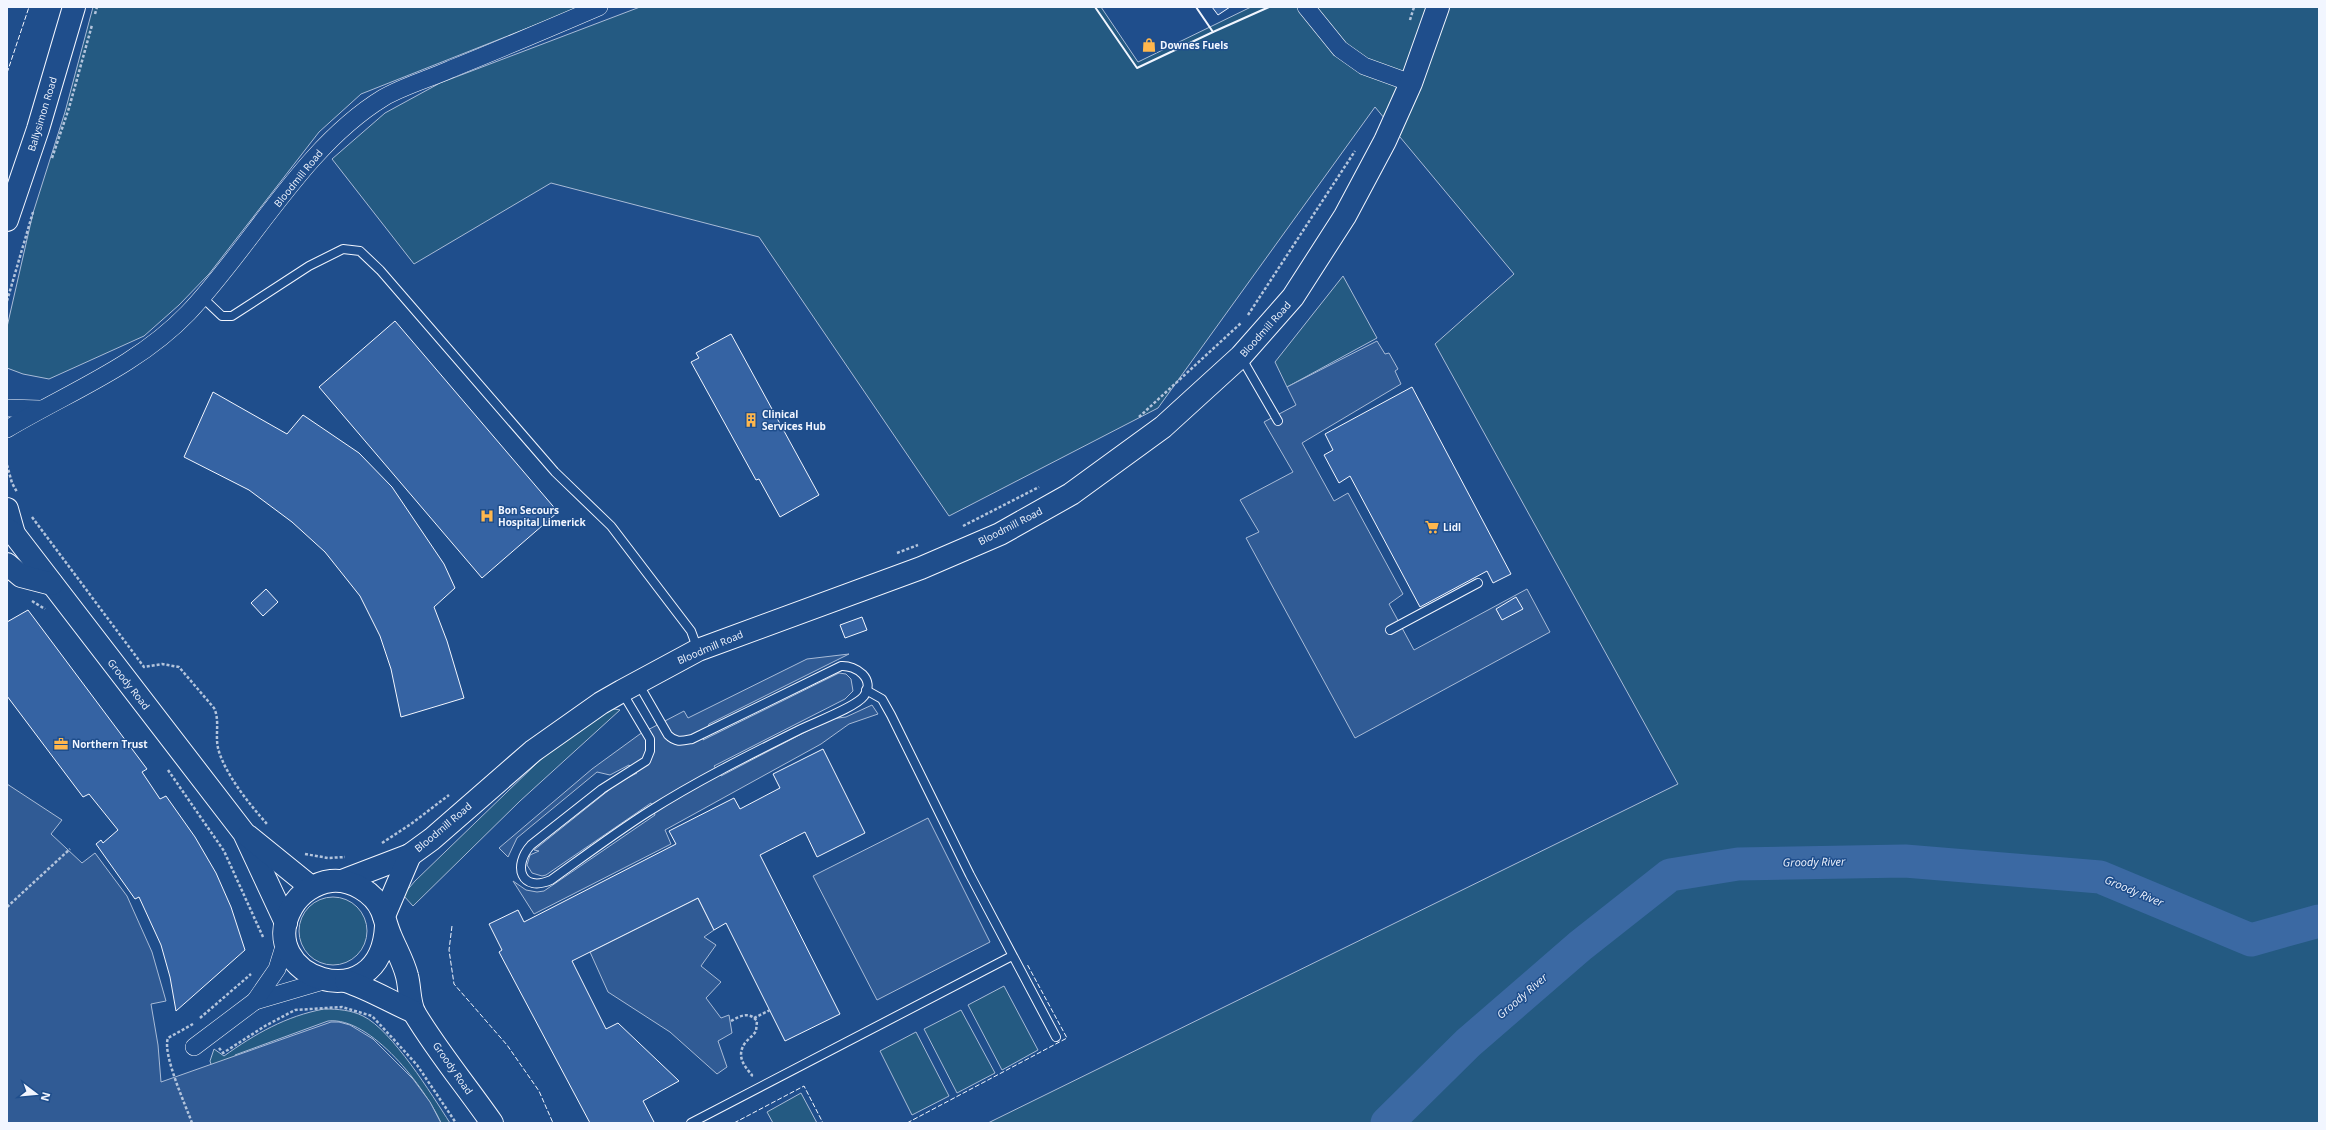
<svg xmlns="http://www.w3.org/2000/svg" width="2326" height="1130" viewBox="0 0 2326 1130" font-family="'Open Sans',sans-serif">
  <rect width="100%" height="100%" fill="#1f4e8c"/>
  <g fill="#245a82" stroke="#a8bbd7">
    <polygon points="93,7 581,7 361,94 319,132 209,274 179,305 144,336 49,379 23,374 7,368 7,327 33,213 65,112"/>
    <polygon points="640,7 1101,7 1138,62 1251,7 2319,7 2319,1123 988,1123 1678,784 1435,344 1514,274 1375,107 1158,408 949,516 759,237 551,183 414,264 332,159 385,113 440,83"/>
    <polygon points="1343,276 1377,338 1287,387 1275,362"/>
    <polygon points="615,709 620,710 520,801 413,906 403,895 415,881 537,763 567,737 607,710"/>
    <circle cx="333" cy="931" r="34"/>
    <polygon points="1004,986 1038,1050 1002,1070 968,1005"/>
    <path d="M 324,1009 C 338,1009 351,1010 363,1016 C 392,1030 432,1095 450,1123 L 441,1123 C 426,1089 371,1016 328,1021 L 235,1055 L 239,1068 L 213,1070 L 210,1061 L 214,1049 L 224,1056 C 255,1034 286,1016 324,1009 Z"/>
    <polygon points="961,1010 995,1073 957,1093 924,1029"/>
    <polygon points="916,1032 949,1096 912,1115 880,1051"/>
    <polygon points="801,1093 817,1123 773,1123 767,1112"/>
  </g>
  <g fill="#305b95" stroke="#a8bbd7">
    <polygon points="1377,341 1385,354 1389,353 1398,369 1395,371 1401,384 1302,443 1334,501 1348,493 1403,594 1389,604 1414,650 1527,589 1550,632 1355,738 1246,538 1259,532 1240,500 1293,472 1264,422 1296,405 1287,387"/>
    <polygon points="849,654 709,724 703,740 839,673 846,674 851,679 853,691 845,699 714,766 721,776 830,719 846,717 872,705 878,714 849,724 821,744 665,830 671,844 534,914 513,881 526,890 537,892 544,891 655,815 651,803 546,875 542,876 532,873 527,865 530,855 539,851 534,850 619,782 637,773 629,765 610,775 597,772 517,838 508,857 499,848 592,769 640,734 684,711 688,718 807,659"/>
    <polygon points="7,784 62,820 51,834 82,863 95,853 127,896 152,952 166,1001 151,1004 158,1045 161,1082 331,1022 339,1022 350,1025 373,1039 413,1079 430,1102 441,1123 7,1123"/>
    <polygon points="928,818 990,942 877,1000 813,876"/>
    <polygon points="698,898 714,930 704,937 716,945 701,966 721,982 706,998 721,1018 729,1015 732,1033 718,1041 727,1067 717,1074 670,1032 608,992 590,952"/>
  </g>
  <g fill="none" stroke-linecap="round" stroke-linejoin="round">
    <polyline stroke="#3b69a3" stroke-width="33" points="1387,1123 1468,1043 1580,946 1670,875 1738,864 1905,861 2100,877 2251,940 2319,921"/>
  </g>
  <g fill="#3563a3" stroke="#f2f6ff">
    <polygon points="1212,7 1230,7 1218,15"/>
    <polygon points="395,321 558,512 482,578 319,387"/>
    <polygon points="731,334 819,495 780,517 759,479 756,480 691,362 699,358 696,353"/>
    <polygon points="1412,387 1511,574 1493,583 1487,571 1420,607 1350,476 1339,483 1324,455 1333,450 1325,434"/>
    <polygon points="213,392 287,434 303,415 359,453 392,487 444,564 455,588 434,607 447,641 464,698 401,717 391,669 380,636 360,596 325,552 292,522 249,490 184,457"/>
    <polygon points="266,589 278,602 263,616 251,603"/>
    <polygon points="1516,597 1523,609 1502,620 1496,609"/>
    <polygon points="28,610 147,769 142,772 160,799 166,796 195,837 216,873 231,907 245,950 176,1011 170,977 161,945 139,897 135,899 96,844 101,840 103,843 118,830 89,794 83,797 7,696 7,622"/>
    <polygon points="862,617 867,630 845,638 840,625"/>
    <polygon points="823,749 865,833 817,857 805,832 760,855 840,1014 785,1041 726,923 714,930 698,898 572,961 606,1029 618,1023 679,1081 643,1101 654,1122 652,1123 590,1123 499,952 502,950 489,924 518,910 524,922 676,844 669,831 734,798 740,809 780,788 773,774"/>
  </g>
  <g fill="none" stroke-linecap="round" stroke-linejoin="round">
    <defs>
      <g id="lane">
        <polyline points="202,297 222,316 232,316 309,266 343,249 360,251 380,270 555,472 611,526 691,631 698,650"/>
        <polyline points="1241,357 1278,421"/>
        <polyline points="1390,630 1478,583"/>
        <polyline points="866,690 882,699 891,715 970,875 1056,1037"/>
        <path d="M 622,692 L 650,739 L 650,751 L 646,761 L 602,789 L 531,845 C 512,866 521,893 551,880 C 583,857 615,833 648,812 C 695,782 747,756 797,731 C 812,723 855,708 864,696 C 876,679 856,665 841,666 L 692,739 C 682,741 676,743 668,735 L 638,683"/>
        <polyline points="691,1123 1012,956"/>
      </g>
      <g id="street">
        <polyline points="1306,7 1340,49 1364,66 1411,83"/>
        <polyline points="7,408 40,409"/>
        <path d="M 7,429 C 69,392 137,366 188,313 C 252,246 303,147 383,98 C 403,86 429,79 451,69 C 501,49 550,28 599,7"/>
        <polyline points="255,1001 323,981"/>
        <polyline points="194,1047 255,1001 277,969 286,940"/>
      </g>
      <g id="secondary">
        <polyline points="7,220 38,129 74,7"/>
        <polyline points="7,509 14,534"/>
        <polyline points="7,529 14,534 244,833 286,923"/>
        <polyline points="7,564 21,576 52,584"/>
        <polyline points="248,836 311,887"/>
        <polyline points="342,881 410,855 432,839 533,751 601,703 622,691 698,650 921,568 1000,534 1071,494 1163,427 1241,356 1293,297 1345,216 1385,141 1411,83 1438,7"/>
        <polyline points="384,916 410,855"/>
        <path d="M 386,926 C 381,1022 252,977 292,907 C 300,893 315,883 331,881 C 351,879 374,892 382,911 C 385,919 387,928 391,937 C 396,949 404,963 407,976 C 410,987 409,1004 415,1014 C 438,1052 467,1087 492,1123"/>
        <path d="M 346,981 C 370,989 391,1002 414,1012"/>
      </g>
    </defs>
    <use href="#lane" stroke="#f2f6ff" stroke-width="10"/>
    <use href="#street" stroke="#f2f6ff" stroke-width="18"/>
    <use href="#secondary" stroke="#f2f6ff" stroke-width="24"/>
    <g stroke="#b3c4dc" stroke-width="2.5" stroke-dasharray="3 2" stroke-linecap="butt">
      <polyline points="95,14 97,7"/>
      <polyline points="1410,20 1414,7"/>
      <polyline points="52,158 69,108 92,25"/>
      <polyline points="7,301 33,212"/>
      <polyline points="1248,315 1355,151"/>
      <polyline points="1139,417 1241,323"/>
      <polyline points="7,465 12,483 17,492"/>
      <path d="M 32,517 L 144,667 L 162,664 L 179,667 L 214,708 C 220,720 215,735 218,748 C 224,773 250,805 267,824"/>
      <polyline points="963,526 1039,487"/>
      <polyline points="897,553 918,545"/>
      <polyline points="32,601 45,609"/>
      <polyline points="168,770 224,851 263,937"/>
      <polyline points="382,843 411,824 449,795"/>
      <polyline points="305,854 328,858 345,857"/>
      <polyline points="7,907 70,849"/>
      <polyline points="200,1018 251,974"/>
      <polyline points="754,1018 770,1010"/>
      <path d="M 731,1021 C 740,1016 749,1011 757,1021 L 756,1031 C 753,1036 748,1039 745,1043 C 736,1056 744,1066 752,1075 L 751,1077"/>
      <polyline points="219,1048 223,1053 265,1026 295,1010 342,1007 372,1016 397,1043 417,1065 456,1123"/>
      <path d="M 192,1123 C 186,1106 162,1054 168,1038 L 193,1024"/>
    </g>
    <use href="#lane" stroke="#1f4e8c" stroke-width="8"/>
    <use href="#street" stroke="#1f4e8c" stroke-width="17"/>
    <use href="#secondary" stroke="#1f4e8c" stroke-width="22"/>
    <g stroke="#f2f6ff" stroke-width="1" stroke-dasharray="5 2" stroke-linecap="butt">
      <polyline points="7,73 29,7"/>
      <polyline points="452,926 449,950 454,984 507,1045 539,1091 553,1123"/>
      <polyline points="734,1123 804,1086 823,1123"/>
      <polyline points="907,1123 1067,1038 1027,964"/>
    </g>
    <g stroke="#f2f6ff" stroke-width="2">
      <polyline points="1095,7 1137,68 1213,32"/>
      <polyline points="1196,7 1213,32 1269,7"/>
    </g>
  </g>
  <defs>
    <symbol id="shop-bare" viewBox="-9 -9 18 18"><path d="M-5-2.5h2.3a2.7 3.5 0 0 1 5.4 0H5L5.5 6h-11ZM-1.5-2.5h3a1.5 2.3 0 0 0-3 0Z" fill="#ffb74d" stroke="#1f4e8c" stroke-width="2.5" paint-order="stroke"/></symbol>
    <symbol id="building-bare" viewBox="-9 -9 18 18"><path d="M-4-6H4V6H1V3H-1V6H-4ZM-2.5-4.3h1.7v1.8h-1.7ZM.8-4.3h1.7v1.8H.8ZM-2.5-1h1.7V.8h-1.7ZM.8-1h1.7V.8H.8Z" fill="#ffb74d" stroke="#1f4e8c" stroke-width="2.5" paint-order="stroke"/></symbol>
    <symbol id="hospital-bare" viewBox="-9 -9 18 18"><path d="M-5-5h3v3.5h4V-5h3V5h-3V1.5h-4V5h-3Z" fill="#ffb74d" stroke="#1f4e8c" stroke-width="2.5" paint-order="stroke"/></symbol>
    <symbol id="supermarket-bare" viewBox="-9 -9 18 18"><path d="M-6-5.5h2.5l.6 2H6L4.5 2H-2.5L-4.4-4H-6ZM-1.5 3.2a1.3 1.3 0 1 0 .1 0ZM3 3.2a1.3 1.3 0 1 0 .1 0Z" fill="#ffb74d" stroke="#1f4e8c" stroke-width="2.5" paint-order="stroke"/></symbol>
    <symbol id="office-bare" viewBox="-9 -9 18 18"><path d="M-6-3h4V-5.5h4V-3h4V5H-6ZM-1-4.5V-3h2v-1.5ZM-6 0V1H6V0Z" fill="#ffb74d" stroke="#1f4e8c" stroke-width="2.5" paint-order="stroke"/></symbol>
  </defs>
  <g fill-rule="evenodd">
    <use href="#shop-bare" x="1139" y="35" width="20" height="20"/>
    <use href="#building-bare" x="741" y="410" width="20" height="20"/>
    <use href="#hospital-bare" x="477" y="506" width="20" height="20"/>
    <use href="#supermarket-bare" x="1422" y="517" width="20" height="20"/>
    <use href="#office-bare" x="51" y="734" width="20" height="20"/>
  </g>
  <g text-anchor="middle" stroke-width="3" stroke-linejoin="round" paint-order="stroke">
    <g font-size="10" font-weight="bold" fill="#f2f6ff" stroke="#1f4e8c" text-anchor="start">
      <text x="1160" y="49">Downes Fuels</text>
      <text x="762" y="418">Clinical<tspan x="762" dy="12">Services Hub</tspan></text>
      <text x="498" y="514">Bon Secours<tspan x="498" dy="12">Hospital Limerick</tspan></text>
      <text x="1443" y="531">Lidl</text>
      <text x="72" y="748">Northern Trust</text>
    </g>
    <g font-size="10" fill="#f2f6ff" stroke="#1f4e8c">
      <text transform="translate(42 114) rotate(-73)" y="4">Ballysimon Road</text>
      <text transform="translate(298 178) rotate(-51)" y="4">Bloodmill Road</text>
      <text transform="translate(1265 329) rotate(-48)" y="4">Bloodmill Road</text>
      <text transform="translate(1010 526) rotate(-27)" y="4">Bloodmill Road</text>
      <text transform="translate(710 647) rotate(-23)" y="4">Bloodmill Road</text>
      <text transform="translate(129 684) rotate(52)" y="4">Groody Road</text>
      <text transform="translate(443 827) rotate(-40)" y="4">Bloodmill Road</text>
      <text transform="translate(453 1068) rotate(55)" y="4">Groody Road</text>
    </g>
    <g font-size="11" font-style="italic" fill="#f2f6ff" stroke="#1f4e8c">
      <text transform="translate(1814 862) rotate(-1)" y="4">Groody River</text>
      <text transform="translate(2134 891) rotate(23)" y="4">Groody River</text>
      <text transform="translate(1522 996) rotate(-41)" y="4">Groody River</text>
    </g>
  </g>
  <rect width="2326" height="1130" fill="none" stroke="#f2f6ff" stroke-width="16"/>
  <g transform="translate(36 1094) rotate(106)" stroke="#1f4e8c" stroke-width="3" paint-order="stroke">
  <path d="M0-3L7 15L0 10L-7 15Z" fill="#f2f6ff"/>
  <text y="-6" font-size="11" font-weight="bold" text-anchor="middle" fill="#f2f6ff">N</text>
  </g>
</svg>
